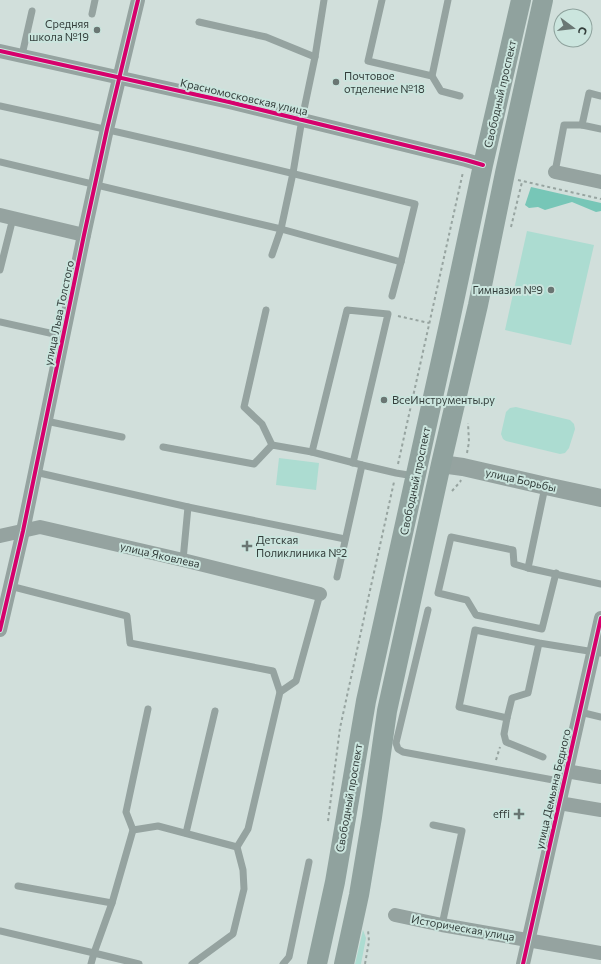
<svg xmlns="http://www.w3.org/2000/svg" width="601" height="964" viewBox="0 0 601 964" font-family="Commissioner,sans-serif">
  <rect width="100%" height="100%" fill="#d1dfdb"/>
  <g fill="#acdcd1">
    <polygon points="527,231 594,245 571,345 505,330"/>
    <polygon points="516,407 570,420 574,424 575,429 569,448 565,453 560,454 506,441 503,439 501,434 506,412 510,408"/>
    <polygon points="279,458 319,463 316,490 276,485"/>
    <polygon points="363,930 366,938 361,964 355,964"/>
  </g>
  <polygon fill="#77c6b7" points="531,187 601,203 601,211 596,212 572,202 545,210 538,207 529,208 525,205"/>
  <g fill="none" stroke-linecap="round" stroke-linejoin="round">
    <g stroke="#97a4a0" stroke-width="2" stroke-dasharray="3 3" stroke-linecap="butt">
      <polyline points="518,180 601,199"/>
      <polyline points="511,227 522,182"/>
      <polyline points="398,316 429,323"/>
      <polyline points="467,453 469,442 468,423"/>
      <polyline points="398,464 463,172"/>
      <polyline points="452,491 460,482 461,480"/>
      <polyline points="496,760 500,747"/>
      <polyline points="328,821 340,728 369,595 394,482"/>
      <polyline points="365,964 369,941 368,930"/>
    </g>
    <g stroke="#95a3a0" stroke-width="7">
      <polyline points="382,0 368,61 432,76 441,91 460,96"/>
      <polyline points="92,14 95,0"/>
      <polyline points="199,22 266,37 315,57"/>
      <polyline points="22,55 32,11"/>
      <polyline points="432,76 448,0"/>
      <polyline points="601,96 589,93 582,125 601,129"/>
      <path d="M 0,106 C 139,136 277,169 415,204 L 401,262 L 392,296"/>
      <polyline points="0,162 281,229 401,262"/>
      <polyline points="555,172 564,125 582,125"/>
      <polyline points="272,255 281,229 293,173 302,119 315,57 324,0"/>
      <polyline points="0,270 13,218"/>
      <polyline points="266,310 244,407 262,424 272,445"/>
      <polyline points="0,322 63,336"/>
      <polyline points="46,421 122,437"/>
      <polyline points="163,447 254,464 272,445 312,452 362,465 396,473 414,476"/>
      <polyline points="312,452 347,310 388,314 353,463"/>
      <polyline points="35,472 188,507 345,539"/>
      <polyline points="545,487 528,568 601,584"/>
      <polyline points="183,560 188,507"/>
      <polyline points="528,568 514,564 513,550 451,537 438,593 467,600 476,615 542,629 556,573"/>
      <polyline points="337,577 362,465"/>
      <polyline points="10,586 127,616 130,643 273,671 280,692"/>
      <polyline points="428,610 396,743 398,749 403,752 564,782"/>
      <polyline points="539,643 528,693 512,698 507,718 459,707 475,630 539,643 601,653"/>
      <polyline points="580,712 601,717"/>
      <polyline points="507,718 504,734 506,742 543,757"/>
      <polyline points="433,825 462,831 442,925"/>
      <polyline points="133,830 158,826 237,847"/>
      <polyline points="186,833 215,711"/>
      <polyline points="18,886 112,903"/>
      <polyline points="0,931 94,953 112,903 133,830 126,812 148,709"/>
      <polyline points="91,964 94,953 139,964"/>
      <polyline points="192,964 233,934 244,889 243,870 237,847 248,829 280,692 296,681 320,594"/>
      <polyline points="283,964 289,957 309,862"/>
    </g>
    <g stroke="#95a3a0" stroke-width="14">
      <polyline points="0,51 229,102 466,160 483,165"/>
      <polyline points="555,172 601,182"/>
      <polyline points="0,215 84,235"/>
      <polyline points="0,536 40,527 183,560 320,594"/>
      <polyline points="0,630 23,531 84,235 107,129 138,0"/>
      <polyline points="566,771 601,777"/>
      <polyline points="559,803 601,810"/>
      <polyline points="395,915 442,925 601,953"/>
      <polyline points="523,964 601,618"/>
    </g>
    <polyline stroke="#95a3a0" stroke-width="18" points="441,464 463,467 546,486 601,498"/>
    <g stroke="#90a29e" stroke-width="20">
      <polyline points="317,964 335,882 366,701 450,320 483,165 521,0"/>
      <polyline points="344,964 359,895 372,817 387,711 441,464 478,305 505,173 543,0"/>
    </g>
    <defs>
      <g id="cycleway">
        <polyline points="0,51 229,102 466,160 483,165"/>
        <polyline points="0,630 23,531 84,235 107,129 138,0"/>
        <polyline points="523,964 601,618"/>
      </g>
    </defs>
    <use href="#cycleway" stroke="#cbe5de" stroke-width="6"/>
    <use href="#cycleway" stroke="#d6006c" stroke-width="4"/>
  </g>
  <g fill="#6a7673" stroke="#cbe5de" stroke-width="1.5">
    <circle cx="97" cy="30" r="4"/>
    <circle cx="336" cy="82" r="4"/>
    <circle cx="551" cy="290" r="4"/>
    <circle cx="384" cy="400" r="4"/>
    <path d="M245 540h4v4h4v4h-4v4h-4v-4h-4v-4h4z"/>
    <path d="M517 808h4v4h4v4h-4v4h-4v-4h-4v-4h4z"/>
  </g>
  <g text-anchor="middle" stroke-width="4" stroke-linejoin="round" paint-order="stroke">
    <g font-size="11" fill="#333e3b" stroke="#cbe5de" text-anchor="end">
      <text x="89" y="28">Средняя<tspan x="89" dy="13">школа №19</tspan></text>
      <text x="344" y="80" text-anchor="start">Почтовое<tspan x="344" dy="13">отделение №18</tspan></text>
      <text x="543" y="294">Гимназия №9</text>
      <text x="392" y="404" text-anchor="start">ВсеИнструменты.ру</text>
      <text x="256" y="544" text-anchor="start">Детская<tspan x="256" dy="13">Поликлиника №2</tspan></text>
      <text x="510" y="818">effi</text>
    </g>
    <g font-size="11" fill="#333e3b" stroke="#cbe5de">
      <text transform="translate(500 94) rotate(-77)" y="4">Свободный проспект</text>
      <text transform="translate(244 97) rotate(13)" y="4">Красномосковская улица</text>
      <text transform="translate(59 313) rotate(-78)" y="4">улица Льва Толстого</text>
      <text transform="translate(521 480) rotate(13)" y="4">улица Борьбы</text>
      <text transform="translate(415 481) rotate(-78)" y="4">Свободный проспект</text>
      <text transform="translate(160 555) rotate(13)" y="4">улица Яковлева</text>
      <text transform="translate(553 789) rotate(-77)" y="4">улица Демьяна Бедного</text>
      <text transform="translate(349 798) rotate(-80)" y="4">Свободный проспект</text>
      <text transform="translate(463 928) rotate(10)" y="4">Историческая улица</text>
    </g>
  </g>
  <g transform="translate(573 28) rotate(105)"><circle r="19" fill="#cbe5de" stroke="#8ea29d"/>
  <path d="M0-3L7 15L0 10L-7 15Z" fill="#6a7673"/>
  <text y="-6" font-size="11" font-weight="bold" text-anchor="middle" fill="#333e3b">С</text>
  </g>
</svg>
